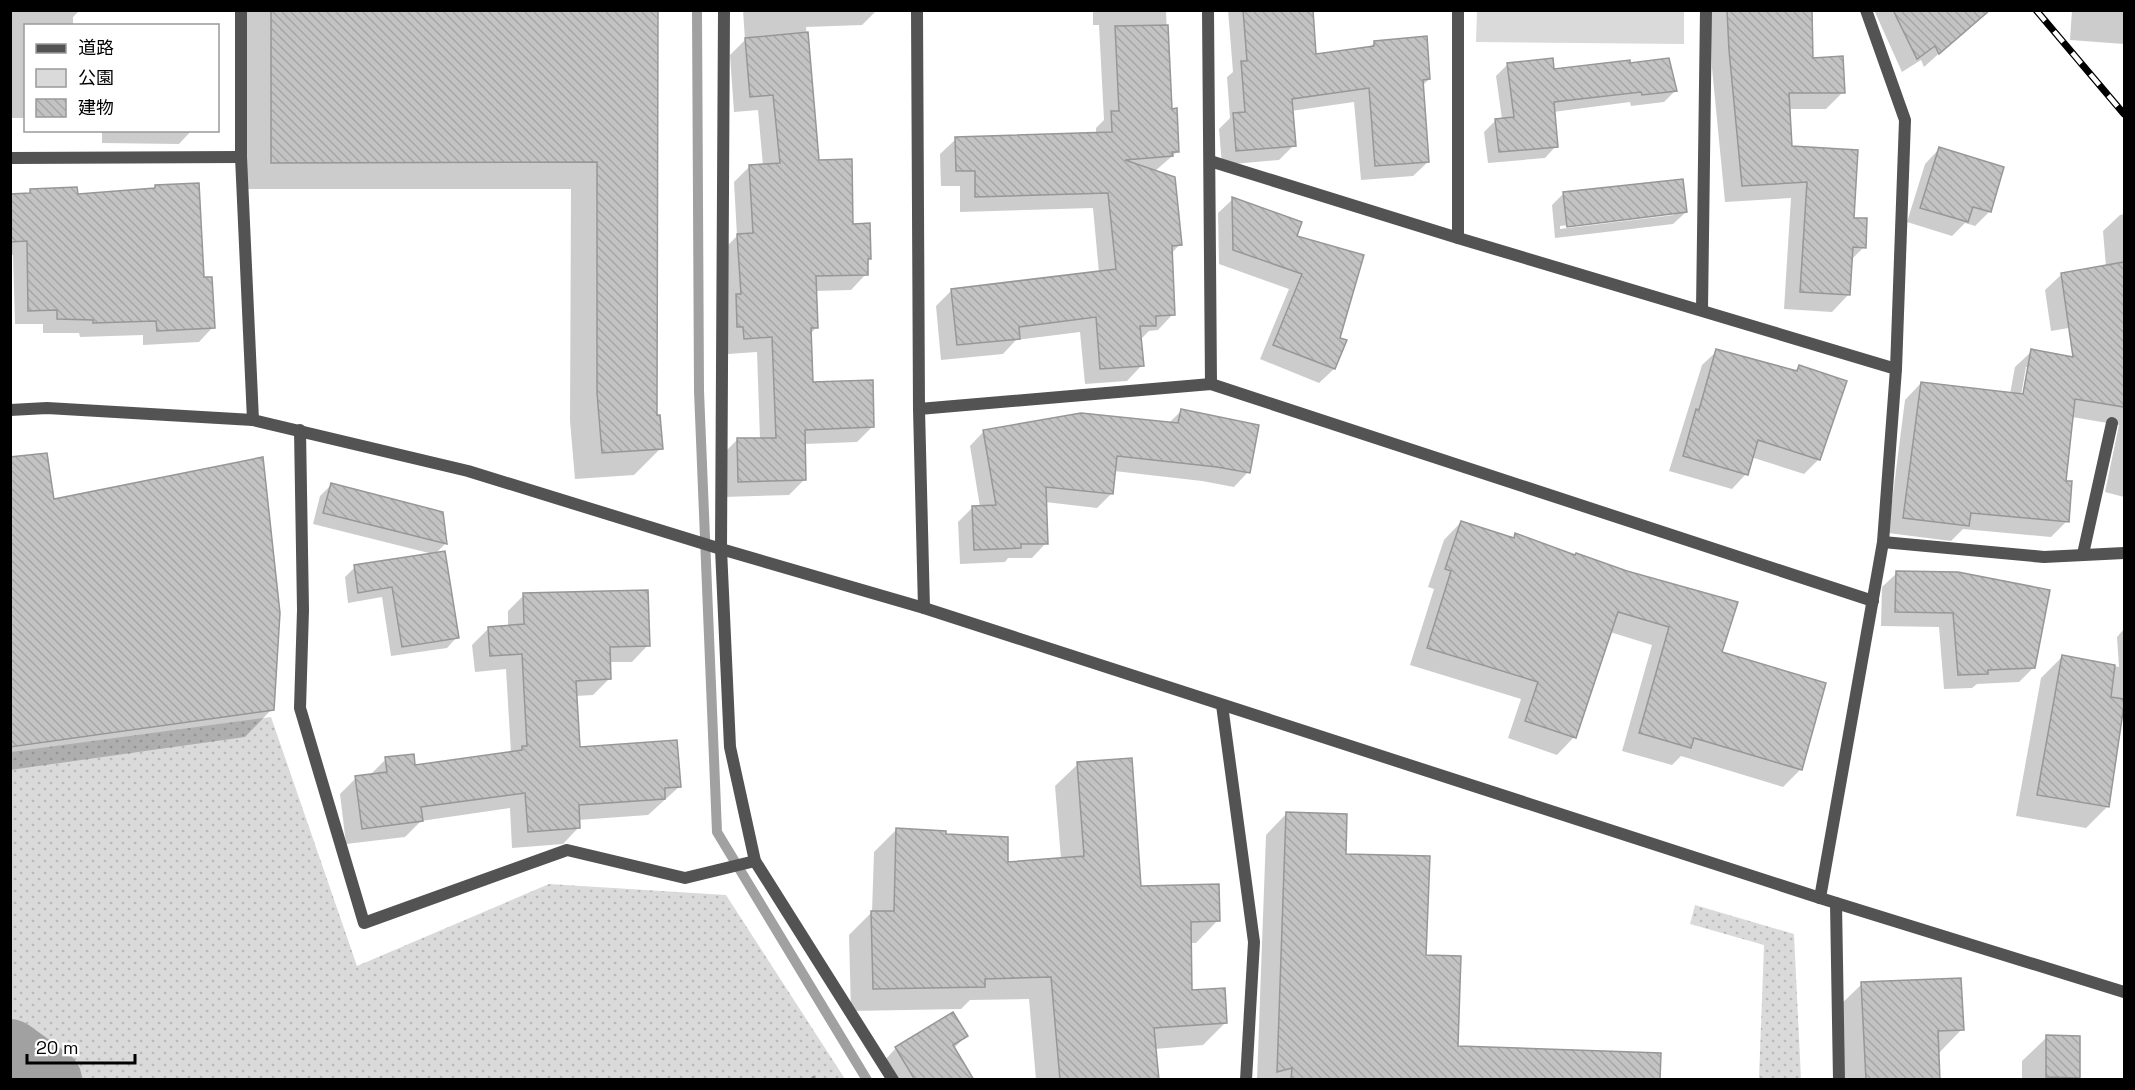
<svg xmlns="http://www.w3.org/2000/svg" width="2135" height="1090" viewBox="0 0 2135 1090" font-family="'Space Grotesk','Noto Sans JP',sans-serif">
  <defs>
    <pattern id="grass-dots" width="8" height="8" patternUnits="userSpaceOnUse" patternTransform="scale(1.5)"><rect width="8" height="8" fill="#dadada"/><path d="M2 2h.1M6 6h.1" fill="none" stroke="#b9b9b9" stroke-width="1.8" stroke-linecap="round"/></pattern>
    <pattern id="building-back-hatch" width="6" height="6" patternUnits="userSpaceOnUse" patternTransform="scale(1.5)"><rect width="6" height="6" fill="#c3c3c3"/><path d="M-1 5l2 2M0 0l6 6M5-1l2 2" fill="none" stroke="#a6a6a6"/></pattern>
  </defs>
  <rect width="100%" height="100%" fill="#fff"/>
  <g fill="url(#grass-dots)">
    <polygon points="271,717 357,966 549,884 726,895 845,1079 11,1079 11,752"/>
    <polygon points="1695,905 1794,934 1801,1079 1759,1079 1764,945 1690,924"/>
  </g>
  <polygon fill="#dadada" points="1477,11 1684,11 1684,44 1476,42"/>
  <g fill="#0003" fill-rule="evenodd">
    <polygon points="10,10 80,10 73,17 73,26 26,26 26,118 11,118"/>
    <polygon points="245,10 656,10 656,416 661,448 634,475 575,479 570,421 571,189 245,189"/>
    <polygon points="743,10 877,10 862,25 806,27 818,162 869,258 866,261 866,274 851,290 815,291 817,327 810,334 812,384 872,427 857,442 804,444 805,479 789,495 723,497 722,455 738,439 760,439 757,352 728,354 722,251 737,236 734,182 750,166 763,166 758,110 734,112 730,55 745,40"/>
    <polygon points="1093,10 1166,10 1170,110 1177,152 1155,171 1180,244 1171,254 1173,314 1158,330 1149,331 1140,340 1142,365 1127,381 1085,384 1080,332 1016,340 1003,354 941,360 936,306 952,290 1099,273 1093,208 960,212 960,186 941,186 940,154 956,139 1096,134 1096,128 1104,120 1099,25 1093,25"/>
    <polygon points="1228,10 1312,10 1315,56 1369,48 1375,42 1429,79 1422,86 1428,162 1413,176 1361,180 1354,102 1291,111 1294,145 1279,160 1222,165 1219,129 1230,118 1227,77 1233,72"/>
    <polygon points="1714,10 1810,10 1811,60 1843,92 1826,109 1788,109 1790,148 1852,219 1864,247 1851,260 1849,294 1832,312 1784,309 1791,198 1725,202 1712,68 1711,14"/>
    <polygon points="1874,10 1975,10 1975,21 1924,67 1921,60 1902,72"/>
    <polygon points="2072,10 2124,10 2124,44 2070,40"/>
    <polygon points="1508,64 1553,71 1629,64 1676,90 1664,102 1631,106 1630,102 1553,112 1556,146 1545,158 1488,163 1484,132 1496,120 1502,119 1496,76"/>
    <polygon points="102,130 192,130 179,144 102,143"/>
    <polygon points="1939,149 1990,211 1975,226 1965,223 1952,236 1907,222 1925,164"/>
    <polygon points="156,186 203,279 213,327 199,342 143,345 143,335 80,337 79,333 43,333 43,324 15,324 13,255 10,255 10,196 27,195 31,191 76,196 152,190"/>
    <path d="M 1564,193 L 1686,212 L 1673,224 L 1555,238 L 1552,205 ZM 1674,212 L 1674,215 L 1560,229 L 1560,226 Z"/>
    <polygon points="1233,199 1295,237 1338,339 1345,341 1334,369 1319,383 1260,359 1289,289 1219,264 1218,213"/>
    <path d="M 2124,214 L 2124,497 L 2105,492 L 2119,425 L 2072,417 L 2064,482 L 2067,521 L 2051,537 L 1963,529 L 1951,541 L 1888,533 L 1905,400 L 1921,383 L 2010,394 L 2015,367 L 2032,351 L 2122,367 L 2116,320 L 2051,331 L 2045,290 L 2062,274 L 2106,267 L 2103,231 L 2120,215 ZM 2026,367 L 2029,367 L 2023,402 L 2020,401 Z"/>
    <polygon points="1717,351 1794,372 1799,367 1845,382 1818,460 1804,474 1751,457 1746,474 1732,489 1669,471 1702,365"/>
    <polygon points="1181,411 1248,472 1234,487 1202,481 1114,471 1112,493 1097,508 1045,502 1046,543 1032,558 1008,558 1005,562 960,564 958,522 973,507 980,507 970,446 984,431 1169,423"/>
    <polygon points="10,458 272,709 245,737 10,770"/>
    <polygon points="331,485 446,543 435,554 457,637 447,648 391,656 382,597 348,603 345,577 355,567 433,554 313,524 320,496"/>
    <polygon points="1461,522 1512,539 1516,535 1720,653 1801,769 1783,787 1681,756 1672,765 1622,751 1652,645 1610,632 1574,737 1557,755 1508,738 1521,699 1410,665 1434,589 1428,587 1444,540"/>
    <polygon points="1897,573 2034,667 2019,682 1977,684 1972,688 1944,689 1939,627 1881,626 1882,587"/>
    <polygon points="524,595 648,645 632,662 609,662 609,679 593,695 576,696 579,748 679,787 648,815 578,820 579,827 563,844 512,848 510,808 421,821 405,837 346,844 340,794 356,778 369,776 386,759 414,766 511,753 506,669 475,672 472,645 488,629 508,627 508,611"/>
    <polygon points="2124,629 2124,695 2107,807 2086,828 2016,816 2041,678 2062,657 2119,667 2117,637"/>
    <polygon points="1078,764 1140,887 1218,920 1196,943 1190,943 1191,991 1225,1023 1203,1045 1154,1049 1157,1080 1036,1080 1029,999 970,1000 961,1009 851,1011 849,935 872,912 874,852 897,829 945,835 1006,864 1061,859 1055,786"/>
    <polygon points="1287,813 1344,855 1425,957 1456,1047 1659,1080 1257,1080 1266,835"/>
    <polygon points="1862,984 1962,1029 1938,1054 1939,1080 1841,1080 1837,1008"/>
    <polygon points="966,1036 953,1049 972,1080 892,1080 882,1063 896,1048"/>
    <polygon points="2047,1037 2079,1037 2078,1080 2022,1080 2022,1061"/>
    <polygon points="815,1075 817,1080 807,1080"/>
  </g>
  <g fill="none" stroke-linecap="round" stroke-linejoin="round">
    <polyline stroke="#a1a1a1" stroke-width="10" points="697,10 699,391 717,832 867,1080"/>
    <polyline stroke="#a1a1a1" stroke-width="64" points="10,1051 50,1080"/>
  </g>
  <g fill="url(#building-back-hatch)" stroke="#979797" stroke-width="1.5">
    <polygon points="271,10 658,10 657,415 660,415 663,449 602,453 597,393 597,162 271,163"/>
    <polygon points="1243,10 1313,10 1316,54 1374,46 1374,41 1427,36 1430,79 1423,80 1429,162 1375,166 1369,88 1292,99 1296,146 1236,151 1233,113 1245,112 1241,61 1247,61"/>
    <polygon points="1727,10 1812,10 1813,58 1843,56 1845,93 1789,93 1792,146 1858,150 1854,218 1867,218 1866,248 1853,247 1850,295 1800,292 1807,182 1742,186 1729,50"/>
    <polygon points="1893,10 1990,10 1939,54 1935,46 1917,59"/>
    <polygon points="1168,25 1172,109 1177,108 1179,152 1172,152 1173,156 1125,160 1175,177 1182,245 1172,246 1175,315 1156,316 1156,326 1140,326 1144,366 1100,369 1096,317 1019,327 1020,339 957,345 951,289 1116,269 1108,193 975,197 975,171 956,171 955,137 1112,132 1111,111 1119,111 1115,26"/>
    <polygon points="808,32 819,160 852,159 853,224 870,223 871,259 868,259 868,275 816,276 818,328 811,328 813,382 873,380 874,427 805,430 806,480 738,482 737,438 776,438 772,337 744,339 743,327 737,327 736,294 741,294 737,234 753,233 749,165 780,163 773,95 750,97 745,38"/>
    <polygon points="1553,58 1554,69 1630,60 1630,63 1669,58 1677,91 1642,95 1641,92 1554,102 1558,147 1499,152 1495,119 1514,117 1507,63"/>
    <polygon points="1939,147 2004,167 1991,212 1973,207 1968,222 1920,208"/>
    <polygon points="1683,179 1687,212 1567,227 1563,192"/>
    <polygon points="199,183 204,277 212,277 215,328 157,331 156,321 93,323 93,320 57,319 57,310 28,311 27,241 10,242 10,194 30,193 30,189 77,187 78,194 155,188 155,185"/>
    <polygon points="1232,197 1302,222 1297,236 1364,255 1340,338 1347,340 1335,369 1273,345 1302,274 1233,250"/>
    <polygon points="2124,262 2124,407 2075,399 2066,481 2072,481 2069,522 1971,513 1969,526 1903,518 1921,382 2023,394 2031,349 2073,357 2061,273"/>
    <polygon points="1716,349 1797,371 1799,365 1847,381 1820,460 1758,440 1748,475 1683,456 1696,409 1699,410"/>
    <polygon points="1181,409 1259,425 1250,473 1217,467 1117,456 1113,494 1046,487 1048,544 1021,544 1021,548 974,550 972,506 996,505 983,430 1081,413 1178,423"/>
    <polygon points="47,453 54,499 263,457 280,613 274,710 10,747 10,457"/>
    <polygon points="331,483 443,512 447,544 323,513"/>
    <polygon points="1461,521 1514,538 1515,533 1575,555 1576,553 1627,571 1738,602 1722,652 1826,683 1802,770 1694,738 1691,748 1639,733 1669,627 1618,612 1576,738 1525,721 1538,682 1427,648 1451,571 1445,569"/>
    <polygon points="445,551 459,638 402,647 392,587 358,593 354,565"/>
    <polygon points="1896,571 1958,572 2050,590 2035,668 1988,670 1988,674 1958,675 1953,613 1895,612"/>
    <polygon points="648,590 650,646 610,647 611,679 576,681 580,747 677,740 681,787 665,788 665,799 579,805 580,828 528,832 525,793 421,807 423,821 362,829 355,776 387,772 385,757 414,754 415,765 522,750 522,746 527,746 522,654 490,656 488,627 524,624 523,593"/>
    <polygon points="2062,655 2115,665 2111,697 2124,699 2124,705 2109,807 2037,795"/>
    <polygon points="1132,758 1141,886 1219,884 1220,921 1191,922 1192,990 1225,988 1227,1023 1154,1028 1159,1080 1060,1080 1051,977 985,979 985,987 873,989 871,911 894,911 896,828 946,831 946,834 1008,837 1008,862 1084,856 1077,762"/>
    <polygon points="1286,812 1347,814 1346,854 1430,856 1426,955 1461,956 1458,1046 1661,1053 1660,1080 1291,1080 1292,1068 1277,1072"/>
    <polygon points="1961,978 1964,1030 1938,1031 1940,1080 1866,1080 1861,982"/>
    <polygon points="953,1012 968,1036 953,1045 974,1080 915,1080 895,1047"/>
    <polygon points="2046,1035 2080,1036 2080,1078 2046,1077"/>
  </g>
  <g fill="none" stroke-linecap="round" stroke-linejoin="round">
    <polyline stroke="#535353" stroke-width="12" points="1222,705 1254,942 1246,1080"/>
    <g stroke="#535353" stroke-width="12">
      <polyline points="241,10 241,157 253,420"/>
      <polyline points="724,10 721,549 730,747 755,861 893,1080"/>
      <polyline points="1208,10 1211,384"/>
      <polyline points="1458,10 1458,238"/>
      <polyline points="10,158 241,157"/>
      <polyline points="1210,161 1458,238 1896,369"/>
      <polyline points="1702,310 1706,10"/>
      <polyline points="919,409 1211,384 1873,601"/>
      <polyline points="300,430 303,610 300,708 364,923 567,850 685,878 755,861"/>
      <polyline points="1883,542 2044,557 2124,553"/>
      <polyline points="2083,554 2112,423"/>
      <polyline points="1820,898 1883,542 1896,369 1905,120 1866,10"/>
      <polyline points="1836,903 1839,1080"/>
    </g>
    <g stroke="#535353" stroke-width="12">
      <polyline points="917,10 919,409 924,608"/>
      <polyline points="10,410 47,408 253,420 468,471 721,549 924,608 1820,898 2124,992"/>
    </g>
    <defs>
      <polyline id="rail" points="2036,10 2124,114"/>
    </defs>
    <use href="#rail" stroke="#000" stroke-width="7"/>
    <use href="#rail" stroke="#fff" stroke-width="4.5" stroke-dasharray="14" stroke-linecap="butt"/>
  </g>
  <rect width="2135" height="1090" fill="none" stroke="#000000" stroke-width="24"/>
  <rect x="24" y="24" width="195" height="108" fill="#ffffff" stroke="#999999" stroke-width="1.5"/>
  <rect x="36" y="44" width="30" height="9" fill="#535353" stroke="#999999" stroke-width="1.5"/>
  <text x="78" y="54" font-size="18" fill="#000000">道路</text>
  <rect x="36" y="69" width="30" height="18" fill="#dadada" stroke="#999999" stroke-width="1.5"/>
  <text x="78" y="84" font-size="18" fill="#000000">公園</text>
  <rect x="36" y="99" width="30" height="18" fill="url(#building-back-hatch)" stroke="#999999" stroke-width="1.5"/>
  <text x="78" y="114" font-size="18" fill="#000000">建物</text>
  <path d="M27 1054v9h108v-9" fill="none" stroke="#000000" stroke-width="3"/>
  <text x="36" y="1054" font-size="18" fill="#000000" stroke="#ffffff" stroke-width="4.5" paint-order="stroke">20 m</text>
</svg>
